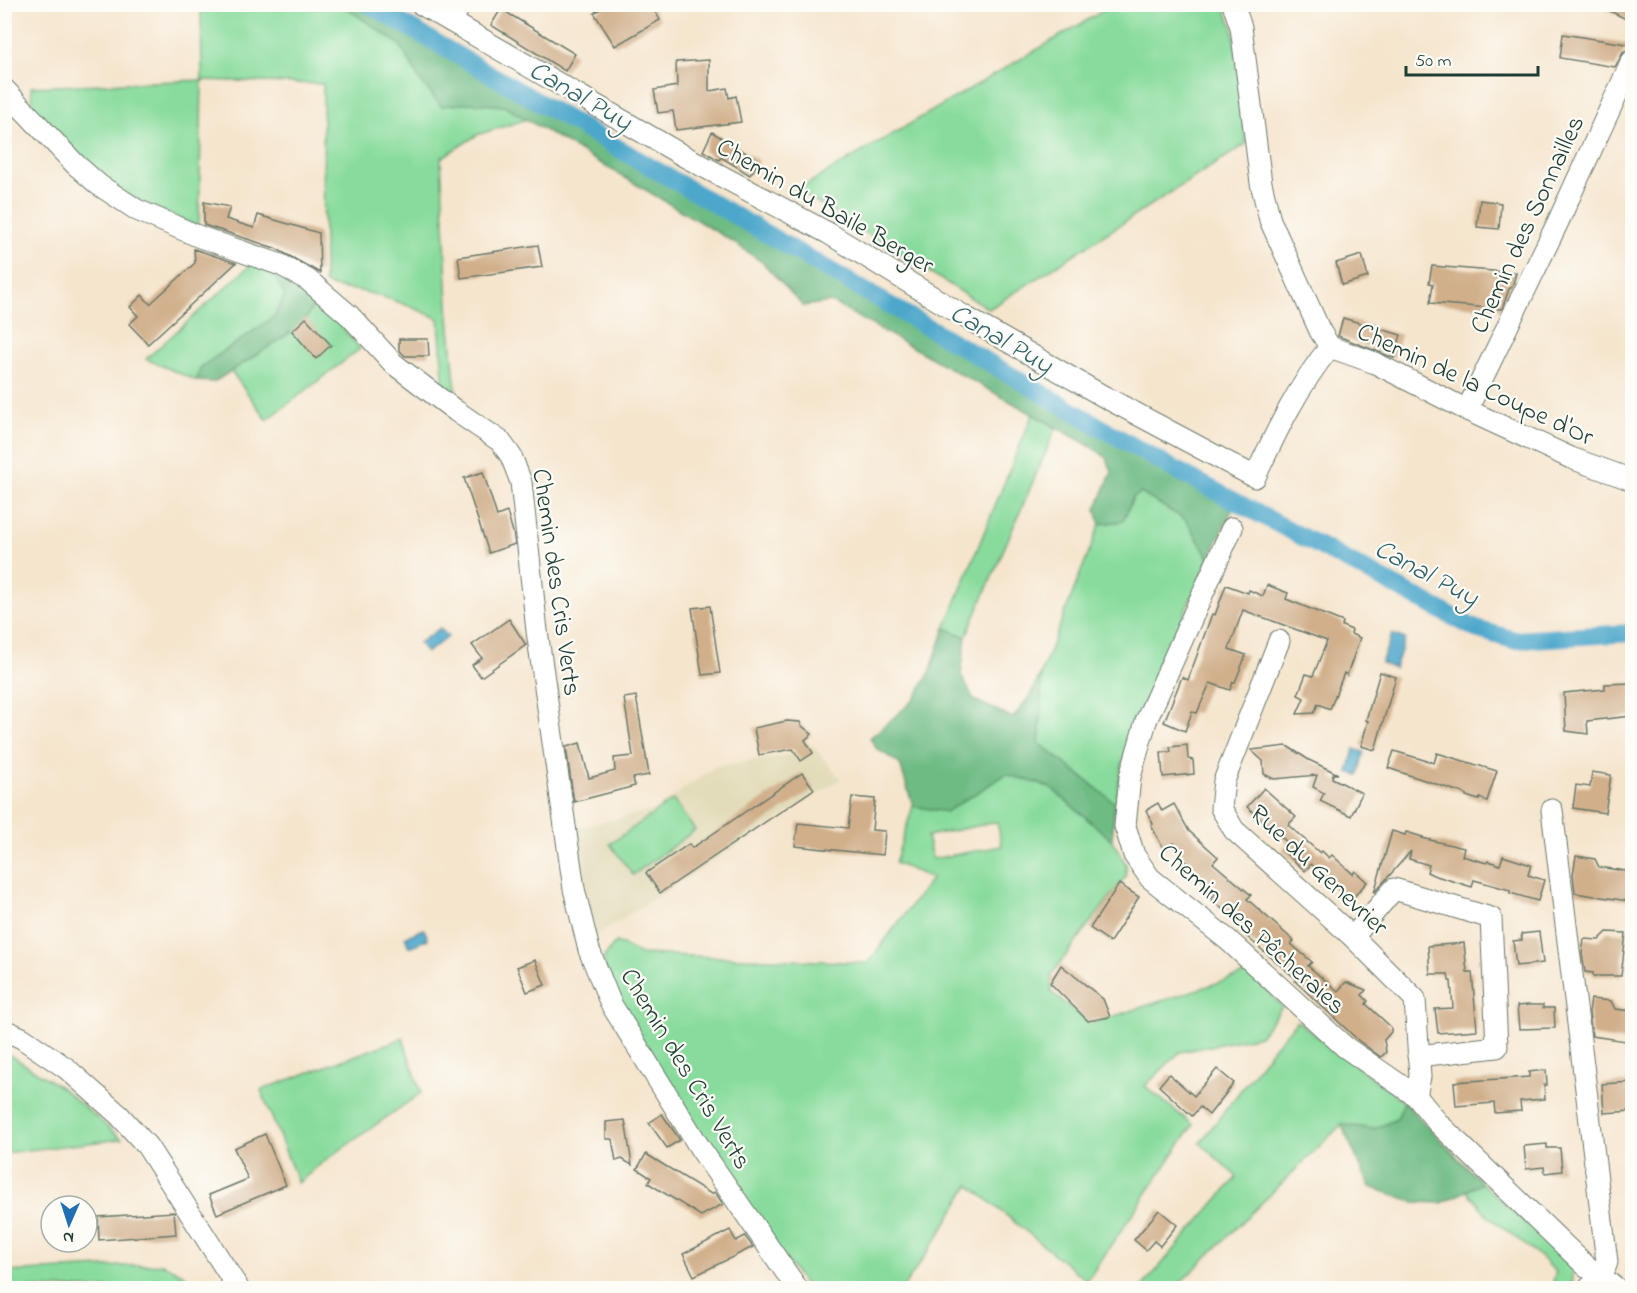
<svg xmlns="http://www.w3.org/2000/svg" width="1637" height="1293" viewBox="0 0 1637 1293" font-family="'Indie Flower',sans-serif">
  <rect width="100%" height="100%" fill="#fdfcf7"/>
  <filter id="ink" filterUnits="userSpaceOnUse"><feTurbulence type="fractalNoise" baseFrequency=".0167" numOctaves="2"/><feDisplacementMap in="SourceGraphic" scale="12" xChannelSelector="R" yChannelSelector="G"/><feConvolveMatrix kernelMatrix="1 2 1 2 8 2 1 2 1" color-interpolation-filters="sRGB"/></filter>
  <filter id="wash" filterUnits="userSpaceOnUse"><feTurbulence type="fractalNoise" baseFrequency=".008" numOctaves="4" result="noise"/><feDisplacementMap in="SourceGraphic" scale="24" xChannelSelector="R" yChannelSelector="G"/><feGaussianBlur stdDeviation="1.35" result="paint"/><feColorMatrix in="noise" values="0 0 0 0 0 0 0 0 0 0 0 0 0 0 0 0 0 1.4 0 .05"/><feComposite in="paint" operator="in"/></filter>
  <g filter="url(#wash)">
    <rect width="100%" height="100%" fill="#f5e5cd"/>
    <polygon fill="#e2dcba" points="812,745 841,779 594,937 573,829 654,810 716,766 796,754"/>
    <g fill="#88db9c" stroke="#548c68" stroke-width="1.5" fill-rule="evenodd">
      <path d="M 201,5 L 342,5 L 401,45 L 420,80 L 441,105 L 473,103 L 504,106 L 527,119 L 477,135 L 441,158 L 448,306 L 456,393 L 444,393 L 439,319 C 415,308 391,298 365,292 C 348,288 341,291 324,283 L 323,84 L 202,80 L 199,227 L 120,193 L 33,109 L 31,87 L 202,80 Z"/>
      <polygon points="1113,5 1223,5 1233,27 1246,144 989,309 797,190"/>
      <polygon points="254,262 269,267 285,295 274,317 201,367 197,381 146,359"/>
      <polygon points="318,298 360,349 267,420 231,371 301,326"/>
      <polygon points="1033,413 1056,428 966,637 945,628"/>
      <polygon points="1141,493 1186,520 1209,558 1141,710 1124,755 1115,803 1039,743 1041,714 1041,673 1100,524 1123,521 1133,497"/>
      <path d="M 1006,774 L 1050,787 L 1112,840 L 1126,864 L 1126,876 L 1051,975 L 1051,992 L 1090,1024 L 1251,972 L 1282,1007 L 1260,1036 L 1180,1052 L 1145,1086 L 1193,1125 L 1087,1281 L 969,1185 L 939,1235 L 903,1288 L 807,1288 L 725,1179 L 605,982 L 604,957 L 616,942 L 641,954 L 868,963 L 932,878 L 895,863 L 913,806 L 946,811 ZM 997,822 L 1002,846 L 932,859 L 927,836 Z"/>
      <polygon points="673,800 695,830 633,875 610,844"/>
      <polygon points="1297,1021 1404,1102 1397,1119 1374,1129 1341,1125 1175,1288 1141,1288 1237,1177 1200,1143 1274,1047"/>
      <polygon points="403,1038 421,1093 323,1162 298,1183 261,1090"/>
      <polygon points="5,1052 62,1088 122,1139 5,1153"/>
      <polygon points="1482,1183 1570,1264 1573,1283 1570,1288 1551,1288 1556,1272 1537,1254 1489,1217 1467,1191"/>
      <polygon points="163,1264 183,1274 198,1288 5,1288 5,1272"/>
    </g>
    <g fill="#6ebb84" stroke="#467c5c" stroke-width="1.5">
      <polygon points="342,5 362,5 1233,508 1209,558 1186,520 1141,493 1133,497 1123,521 1100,524 1096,509 1112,472 1107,458 1090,446 831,302 803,306 763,263 732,241 504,106 473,103 441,106 420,80 400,45"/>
      <polygon points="269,267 318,298 301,326 214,382 197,381 200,368 274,317 285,295"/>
      <polygon points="945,628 966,637 961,675 974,700 1013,718 1029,697 1041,673 1041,714 1039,743 1115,803 1112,840 1050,787 1006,774 946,812 913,806 900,764 876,748 870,738 914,700 930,672"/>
      <polygon points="1404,1102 1482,1183 1442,1203 1414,1202 1370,1187 1341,1124 1374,1129 1397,1119"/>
    </g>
    <g fill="#4ea7cb" stroke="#367280" stroke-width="1.5">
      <polygon points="440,628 448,637 426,653 419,643"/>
      <polygon points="1392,634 1405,639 1395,668 1381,663"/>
      <polygon points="1354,749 1364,752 1358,775 1348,772"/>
      <polygon points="424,929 428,939 409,947 405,937"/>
    </g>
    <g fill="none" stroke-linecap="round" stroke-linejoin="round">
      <polyline stroke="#4ea7cb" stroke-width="18" points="369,4 1161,462 1476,629 1514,640 1632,633"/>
    </g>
    <g id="blocks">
      <g fill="#d0af8a">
        <polygon points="608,4 651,4 660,20 615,46 594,13"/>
        <polygon points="1596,4 1632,4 1632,22"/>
        <polygon points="501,9 575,54 565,71 491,25"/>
        <polygon points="1563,34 1632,45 1632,49 1624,51 1615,67 1560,58"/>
        <polygon points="709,60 709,91 727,88 729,98 736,96 741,122 676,130 673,111 658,113 654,90 677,86 676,62"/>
        <polygon points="712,132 759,161 750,175 721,157 719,160 703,151"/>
        <polygon points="1480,200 1501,203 1499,229 1477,227"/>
        <polygon points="204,202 230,207 226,219 254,228 258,215 319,233 320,273 275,248 204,225"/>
        <polygon points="538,245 542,267 461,278 458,257"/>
        <polygon points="194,249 236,263 148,344 129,324 138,316 130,307 142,295 150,304 195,263"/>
        <polygon points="1362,255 1368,277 1342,285 1336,263"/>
        <polygon points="1432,266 1516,273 1512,287 1509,289 1502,309 1430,303 1433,284 1429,283"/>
        <polygon points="306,318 331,345 316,359 292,331"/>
        <polygon points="1343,318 1401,335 1394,358 1338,336"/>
        <polygon points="399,339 428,339 429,356 405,356 399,350"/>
        <polygon points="483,472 497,516 507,512 513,532 515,544 489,553 464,478"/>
        <polygon points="1226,585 1248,593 1249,590 1263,596 1267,585 1288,593 1286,599 1343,622 1342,626 1352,630 1351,634 1360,638 1347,675 1344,673 1330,709 1318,704 1314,713 1297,714 1304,698 1298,695 1306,674 1313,676 1327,641 1243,610 1229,649 1246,655 1235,682 1233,682 1230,690 1210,683 1197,713 1192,712 1185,731 1164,722 1182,677 1188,680 1212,614 1215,615"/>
        <polygon points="710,606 720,673 702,675 692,608"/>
        <polygon points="509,619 526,645 481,677 472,665 482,658 472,645"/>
        <polygon points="1380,672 1396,677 1375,750 1361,746 1368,721 1366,720"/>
        <polygon points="1632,683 1632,716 1587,721 1588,734 1566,731 1564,693 1605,689 1605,684"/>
        <polygon points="636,696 649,775 633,778 635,786 574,802 566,747 580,743 589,778 615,771 614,758 633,756 624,698"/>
        <polygon points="787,721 800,722 802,726 812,734 805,740 813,753 801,761 793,749 759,755 754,728"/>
        <polygon points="1187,745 1188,759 1193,760 1194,774 1163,777 1161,752 1171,752 1170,747"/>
        <polygon points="1287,746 1309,760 1338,774 1333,774 1332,778 1362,793 1351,816 1320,801 1324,793 1313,787 1317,775 1274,779 1264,774 1263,761 1251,750"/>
        <polygon points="1394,751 1434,763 1437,753 1497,771 1487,801 1480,798 1479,800 1466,796 1466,794 1388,768"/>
        <polygon points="1592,772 1611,775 1605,813 1573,808 1576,785 1590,787"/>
        <polygon points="802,773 814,789 660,893 646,873 689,844 692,848"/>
        <polygon points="1264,788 1296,817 1288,825 1320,853 1322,851 1329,858 1332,855 1353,874 1355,871 1367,882 1351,900 1311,864 1305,871 1282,850 1288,843 1247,807"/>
        <polygon points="852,797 875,799 872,830 885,831 883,855 795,846 798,823 848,828"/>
        <polygon points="1158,803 1162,811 1174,804 1189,831 1218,857 1213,863 1251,895 1247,899 1294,941 1291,944 1312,962 1308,966 1338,991 1346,982 1366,990 1362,995 1368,1001 1366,1004 1391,1027 1391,1032 1384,1040 1386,1052 1381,1057 1359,1041 1295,981 1296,979 1246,936 1249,932 1211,899 1216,893 1191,869 1174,843 1163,848 1151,825 1153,824 1146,810"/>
        <polygon points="1392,831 1405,835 1406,832 1423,837 1422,838 1464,848 1462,856 1487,863 1488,861 1500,865 1503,856 1531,865 1528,875 1544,880 1538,901 1510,893 1510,890 1474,880 1472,887 1433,875 1427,872 1429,865 1409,859 1411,851 1374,893"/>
        <polygon points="1576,856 1595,859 1599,867 1632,872 1632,892 1630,891 1628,901 1575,893 1573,874"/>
        <polygon points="1119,884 1139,897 1110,942 1090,928"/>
        <polygon points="1539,932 1543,963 1516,966 1513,941 1522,940 1521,934"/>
        <polygon points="1607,932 1626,933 1621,976 1593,976 1593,973 1585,972 1582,954 1584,939 1599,940"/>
        <polygon points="1464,943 1467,972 1472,972 1477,1030 1438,1033 1435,1009 1453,1008 1451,981 1449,981 1448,974 1430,974 1428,946"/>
        <polygon points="535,960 545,985 527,992 517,967"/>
        <polygon points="1061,965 1103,999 1110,1017 1088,1021 1050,983"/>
        <polygon points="1591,999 1611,1001 1615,1009 1632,1011 1632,1042 1592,1036 1589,1012"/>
        <polygon points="1528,1005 1543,1005 1543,1008 1554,1008 1555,1028 1519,1029 1517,1006"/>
        <polygon points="1217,1069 1234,1083 1209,1115 1200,1107 1192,1116 1159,1086 1169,1074 1194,1096"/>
        <polygon points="1546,1070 1547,1085 1544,1085 1545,1099 1520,1101 1521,1111 1495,1113 1494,1103 1456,1106 1454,1082 1529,1077 1529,1072"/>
        <polygon points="1632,1082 1632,1111 1604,1113 1602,1084"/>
        <polygon points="662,1114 680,1140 667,1148 649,1123"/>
        <polygon points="625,1120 626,1126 632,1165 622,1159 616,1161 612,1139 606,1139 606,1122"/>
        <polygon points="265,1134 286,1185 217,1214 209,1195 248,1179 234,1148"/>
        <polygon points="1547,1144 1547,1148 1560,1148 1562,1171 1545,1173 1544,1167 1526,1169 1524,1146"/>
        <polygon points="646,1154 711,1194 715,1192 723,1204 701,1216 648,1183 651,1178 637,1169"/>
        <polygon points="1159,1210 1177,1225 1160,1246 1154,1241 1146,1250 1134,1240"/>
        <polygon points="174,1212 176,1234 99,1240 98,1217"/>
        <polygon points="730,1230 736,1241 745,1236 753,1247 694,1276 683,1254"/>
      </g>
    </g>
  </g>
  <g filter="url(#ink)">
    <use href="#blocks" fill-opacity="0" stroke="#6a786a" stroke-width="1.5"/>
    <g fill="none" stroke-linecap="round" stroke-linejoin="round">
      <defs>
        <g id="street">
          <path d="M 421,4 L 682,155 L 828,233 L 967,318 L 1103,396 L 1255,477 C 1276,432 1298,386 1330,347"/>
          <polyline points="1233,4 1241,27 1261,183 1270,220 1320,331 1330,347 1375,363 1467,410 1571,458 1632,480"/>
          <polyline points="452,22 460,4"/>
          <polyline points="4,89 75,164 99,185 137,210 200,237 281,265 308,280 350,316 394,364 456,411 500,441 511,456 521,482 537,631 574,889 589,950 611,1004 700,1148 797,1288"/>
          <polyline points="1467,410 1557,224 1632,61"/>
          <polyline points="1232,528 1146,721 1130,777 1125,826 1134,855 1150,878 1228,940 1345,1047 1416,1096 1438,1123 1585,1265 1616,1288"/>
          <polyline points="1279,641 1224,781 1221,808 1234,830 1353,937 1415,999 1420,1077 1416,1096"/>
          <polyline points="1552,810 1607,1262 1601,1279 1589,1288"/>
          <polyline points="1353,937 1394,889 1491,918 1497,1047 1418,1056"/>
          <polyline points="4,1030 22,1038 66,1068 119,1115 147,1146 238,1288"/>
        </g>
      </defs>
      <use href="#street" stroke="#6a786a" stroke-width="23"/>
      <use href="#street" stroke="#fff" stroke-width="21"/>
    </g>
  </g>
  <g text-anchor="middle" stroke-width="4.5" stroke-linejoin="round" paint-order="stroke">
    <g font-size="26" fill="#1f3d34" stroke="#fdfcf7">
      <text transform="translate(826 205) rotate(30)" y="9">Chemin du Baile Berger</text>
      <text transform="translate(1526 224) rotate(-65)" y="9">Chemin des Sonnailles</text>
      <text transform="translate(1476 383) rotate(25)" y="9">Chemin de la Coupe d'Or</text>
      <text transform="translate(558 582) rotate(82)" y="9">Chemin des Cris Verts</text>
      <text transform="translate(1320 869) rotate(43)" y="9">Rue du Genevrier</text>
      <text transform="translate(1253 928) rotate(42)" y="9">Chemin des Pêcheraies</text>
      <text transform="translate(687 1068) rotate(59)" y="9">Chemin des Cris Verts</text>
    </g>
    <g font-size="27" font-style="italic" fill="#2f6269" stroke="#fdfcf7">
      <text transform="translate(581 95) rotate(30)" y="9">Canal Puy</text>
      <text transform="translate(1002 338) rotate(30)" y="9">Canal Puy</text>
      <text transform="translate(1427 572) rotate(28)" y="9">Canal Puy</text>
    </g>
  </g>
  <rect width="1637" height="1293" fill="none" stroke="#fdfcf7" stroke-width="24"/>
  <g transform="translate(69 1224) rotate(183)"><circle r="28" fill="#fdfcf7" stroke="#a4b0a9" stroke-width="1.5"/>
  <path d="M0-4.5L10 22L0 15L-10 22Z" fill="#1f6fb2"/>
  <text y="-9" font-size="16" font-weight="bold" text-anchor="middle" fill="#1f3d34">N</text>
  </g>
  <path d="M1406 66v9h132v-9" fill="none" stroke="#1f3d34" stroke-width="3"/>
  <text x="1415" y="66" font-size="18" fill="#1f3d34" stroke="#fdfcf7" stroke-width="4.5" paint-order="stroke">50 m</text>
</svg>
